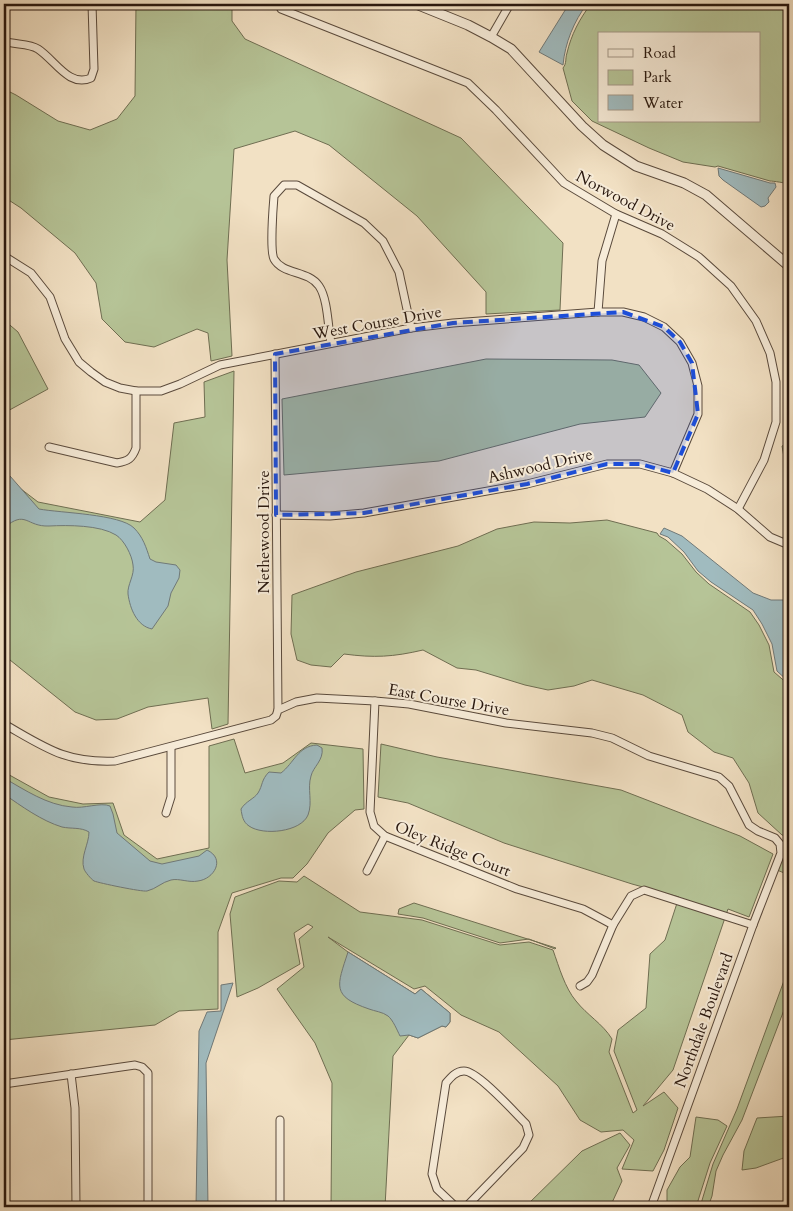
<svg xmlns="http://www.w3.org/2000/svg" width="793" height="1211" viewBox="0 0 793 1211" font-family="Cardo,serif">
  <rect width="100%" height="100%" fill="#f2e1c4"/>
  <filter id="stains"><feTurbulence type="fractalNoise" baseFrequency=".004" numOctaves="4"/><feColorMatrix values="0 0 0 0 .2 0 0 0 0 .09 0 0 0 0 .02 0 0 0 .5 -.17"/></filter>
  <radialGradient id="worn" r=".72"><stop offset=".6" stop-color="#630" stop-opacity="0"/><stop offset="1" stop-color="#630" stop-opacity=".3"/></radialGradient>
  <g fill="#b6c497" stroke="#6f6e52" fill-rule="evenodd">
    <polygon points="136,4 232,4 232,21 245,39 461,138 563,243 560,310 486,314 486,292 417,216 329,145 295,131 234,149 227,260 232,356 211,361 208,333 197,329 154,347 125,342 102,319 96,283 75,253 21,208 4,197 4,89 16,95 58,121 90,130 117,119 135,96"/>
    <path d="M 591,4 L 789,4 L 789,184 C 786,183 773,181 770,181 L 718,166 L 715,167 L 683,162 L 649,148 L 592,121 L 572,101 L 563,68 C 567,63 565,59 567,53 C 571,35 580,18 591,4 ZM 599,34 L 759,34 L 759,121 L 599,121 Z"/>
    <polygon points="4,320 18,332 48,389 4,413"/>
    <polygon points="486,359 612,360 639,365 661,393 645,417 580,424 439,461 284,475 282,399"/>
    <path d="M 234,371 L 228,724 L 212,729 L 208,698 L 148,707 L 117,719 L 96,720 L 75,712 L 5,656 C 2,645 4,632 6,621 L 4,617 L 4,476 L 38,502 L 140,522 L 165,500 L 174,423 L 205,417 L 204,382 Z"/>
    <polygon points="789,443 789,485 782,446"/>
    <path d="M 607,520 L 657,533 L 659,536 L 666,540 L 682,554 L 696,572 L 709,584 L 750,612 L 759,625 L 769,645 L 774,672 L 789,685 L 789,837 L 782,835 L 758,813 L 749,783 L 733,758 L 714,752 L 688,732 L 682,715 L 643,695 L 592,680 L 574,686 L 548,690 L 525,685 L 476,670 L 457,668 L 423,650 C 393,657 374,658 344,654 L 331,667 L 311,665 L 297,660 L 291,634 L 292,595 L 356,572 L 458,546 L 497,529 L 534,522 L 570,523 Z"/>
    <polygon points="234,739 245,773 283,763 311,743 363,749 364,809 355,810 328,833 307,864 293,878 281,878 232,893 218,932 218,1009 179,1011 155,1025 4,1040 4,772 49,797 83,804 113,803 124,835 157,859 209,848 209,746"/>
    <path d="M 381,744 L 437,757 L 621,790 L 740,836 L 773,854 L 749,917 L 728,909 L 673,1070 L 643,1106 L 664,1092 L 678,1108 L 664,1150 L 653,1171 L 622,1169 L 634,1140 L 623,1130 L 601,1132 L 580,1120 L 558,1086 L 499,1032 L 461,1015 L 425,986 L 414,989 L 328,937 L 348,952 L 415,994 L 421,989 L 450,1013 L 450,1022 L 446,1027 L 442,1026 L 418,1038 L 409,1035 L 393,1056 L 385,1207 L 331,1207 L 332,1083 L 315,1043 L 277,989 L 304,967 L 299,939 L 313,927 L 308,924 L 294,933 L 300,964 L 258,988 L 237,997 L 230,914 L 235,897 L 279,881 L 297,882 L 304,876 L 360,912 L 422,920 L 500,945 L 529,942 L 553,950 C 559,967 565,988 576,1001 C 587,1015 603,1024 612,1039 L 609,1052 L 633,1113 L 637,1110 L 614,1051 L 618,1030 L 646,1008 L 650,954 L 665,940 L 679,897 L 632,884 L 504,843 L 408,803 L 378,797 Z"/>
    <polygon points="784,845 789,847 789,875 777,870 785,849"/>
    <polygon points="414,903 556,948 555,949 529,939 500,943 423,918 398,914 399,909"/>
    <polygon points="789,967 789,995 784,1010 742,1120 723,1155 716,1171 712,1196 708,1207 700,1207 713,1164 737,1109"/>
    <polygon points="789,1116 789,1156 756,1168 742,1170 744,1151 757,1118"/>
    <polygon points="696,1117 718,1120 727,1126 710,1163 696,1207 667,1207 667,1190 680,1167 690,1157"/>
    <polygon points="620,1133 630,1145 617,1168 622,1181 610,1207 525,1207 582,1151"/>
  </g>
  <g fill="#a0bbbf" stroke="#707978">
    <path d="M 569,4 L 587,4 C 574,21 565,43 563,65 L 539,52 Z"/>
    <polygon points="718,168 770,183 775,183 776,187 768,198 769,202 765,206 761,207 723,180 719,176"/>
    <path d="M 4,473 L 10,476 L 39,509 C 61,513 120,514 134,528 C 143,537 146,547 150,559 L 156,562 L 176,565 L 180,570 L 179,578 L 171,593 L 168,606 L 152,629 C 137,626 130,609 128,594 C 127,585 135,575 133,565 C 132,555 124,540 116,535 C 100,525 68,525 49,526 C 26,527 26,509 4,528 Z"/>
    <polygon points="664,528 682,536 753,593 771,600 789,600 789,682 777,671 772,644 762,624 753,610 711,582 698,571 684,552 668,537 660,534"/>
    <path d="M 317,745 L 322,748 C 324,760 313,767 311,776 C 307,789 313,802 308,815 C 301,832 263,836 249,826 C 243,822 242,816 241,809 C 246,801 254,799 258,793 C 263,785 261,780 269,772 L 281,773 C 294,763 298,746 317,745 Z"/>
    <path d="M 4,778 C 25,790 47,805 72,807 C 83,809 101,802 110,806 L 113,814 L 117,833 L 150,861 L 162,864 L 199,856 L 207,850 C 226,859 214,879 198,881 C 189,883 179,878 171,880 C 162,882 156,889 147,891 C 142,892 99,883 94,881 C 91,879 85,872 84,869 C 80,857 89,844 89,832 C 81,827 71,829 62,827 C 42,821 21,806 4,794 Z"/>
    <path d="M 348,952 L 415,994 L 421,989 L 450,1013 L 450,1022 L 446,1027 L 442,1026 L 418,1038 L 409,1035 L 400,1036 C 397,1030 393,1020 388,1016 C 383,1012 374,1011 369,1009 C 331,996 337,986 348,952 Z"/>
    <polygon points="233,983 206,1063 208,1207 196,1207 199,1031 207,1012 221,1011 221,985"/>
  </g>
  <g fill="none" stroke-linecap="round" stroke-linejoin="round">
    <defs>
      <g id="minor">
        <polyline points="279,4 281,9 468,83 496,110 564,183 616,214 662,234 699,257 731,286 756,321 770,353 776,382 776,422 764,460 738,509"/>
        <polyline points="491,37 510,4"/>
        <path d="M 4,41 C 14,45 29,43 38,49 C 55,60 69,88 91,78 L 94,69 L 92,4"/>
        <polyline points="4,256 31,273 50,297 65,339 79,362 91,372 105,382 120,388 136,391 161,391 180,384 220,365 411,328 453,323 598,312 623,312 644,317 664,327 680,342 692,363 698,386 698,414 673,473"/>
        <polyline points="598,312 602,261 616,214"/>
        <path d="M 331,343 C 328,328 328,299 319,286 C 308,270 283,275 274,259 C 270,251 273,208 274,196 L 284,185 L 297,185 L 364,223 L 383,241 L 399,272 L 411,328"/>
        <polyline points="275,354 278,710"/>
        <path d="M 49,447 L 117,463 C 128,461 132,459 136,448 L 136,391"/>
        <polyline points="276,515 330,516 364,513 527,484 607,464 640,464 673,473 707,489 738,509 770,537 789,545"/>
        <polyline points="375,701 370,812 374,826 385,836 517,889 583,909 613,925"/>
        <path d="M 4,724 C 46,748 65,763 115,761 L 271,720 L 276,716 L 278,710 L 296,702 L 317,698 L 375,701 L 409,704 L 506,723 L 592,733 L 612,738 L 649,756 L 719,777 L 729,786 L 749,825 L 758,831 L 775,838 L 780,844 L 781,853 L 753,925 L 651,1207"/>
        <polyline points="166,813 171,797 171,747"/>
        <polyline points="367,871 385,836"/>
        <polyline points="580,986 587,982 592,975 613,925 631,896 644,890 753,925"/>
        <polyline points="71,1074 75,1108 76,1207"/>
        <polyline points="4,1084 135,1065 142,1067 148,1073 148,1207"/>
        <polyline points="280,1120 280,1207"/>
        <path d="M 456,1207 L 437,1189 L 432,1174 L 446,1083 C 451,1077 456,1071 464,1071 C 478,1071 515,1113 526,1124 L 529,1135 L 523,1148 L 466,1207"/>
      </g>
      <polyline id="tertiary" points="416,4 468,25 491,37 511,49 582,126 603,145 636,166 684,183 706,195 789,266"/>
    </defs>
    <use href="#minor" stroke="#5a4a3c" stroke-width="9"/>
    <use href="#tertiary" stroke="#5a4a3c" stroke-width="11"/>
    <use href="#minor" stroke="#f7ecd9" stroke-width="7"/>
    <use href="#tertiary" stroke="#f7ecd9" stroke-width="9"/>
  </g>
  <path fill="#1d4ed8" fill-opacity="0.2" stroke="#1d4ed8" stroke-width="4" stroke-dasharray="10 6" stroke-linejoin="round" d="M 623,312 L 664,327 L 680,342 L 692,363 L 698,414 L 673,473 L 640,464 L 607,464 L 527,484 L 364,513 L 276,515 L 275,354 L 453,323 Z"/>
  <g text-anchor="middle" stroke-width="4" stroke-linejoin="round" paint-order="stroke">
    <g font-size="16" fill="#28170e" stroke="#f7ecd9">
      <text transform="translate(626 200) rotate(28)" y="6">Norwood Drive</text>
      <text transform="translate(377 322) rotate(-10)" y="6">West Course Drive</text>
      <text transform="translate(540 465) rotate(-13)" y="6">Ashwood Drive</text>
      <text transform="translate(263 532) rotate(-90)" y="6">Nethewood Drive</text>
      <text transform="translate(449 699) rotate(10)" y="6">East Course Drive</text>
      <text transform="translate(453 848) rotate(22)" y="6">Oley Ridge Court</text>
      <text transform="translate(703 1020) rotate(-70)" y="6">Northdale Boulevard</text>
    </g>
  </g>
  <rect width="793" height="1211" fill="none" stroke="#f2e1c4" stroke-width="20"/>
  <rect x="5" y="5" width="783" height="1201" fill="none" stroke="#28170e" stroke-width="2.5"/>
  <rect x="10" y="10" width="773" height="1191" fill="none" stroke="#28170e"/>
  <rect x="598" y="32" width="162" height="90" fill="#f7ecd9" stroke="#a49788"/>
  <rect x="608" y="49" width="25" height="8" fill="#f7ecd9" stroke="#a49788"/>
  <text x="643" y="58" font-size="15" fill="#28170e">Road</text>
  <rect x="608" y="70" width="25" height="15" fill="#b6c497" stroke="#a49788"/>
  <text x="643" y="82" font-size="15" fill="#28170e">Park</text>
  <rect x="608" y="95" width="25" height="15" fill="#a0bbbf" stroke="#a49788"/>
  <text x="643" y="108" font-size="15" fill="#28170e">Water</text>
  <rect width="100%" height="100%" filter="url(#stains)"/>
  <rect width="100%" height="100%" fill="url(#worn)"/>
</svg>
